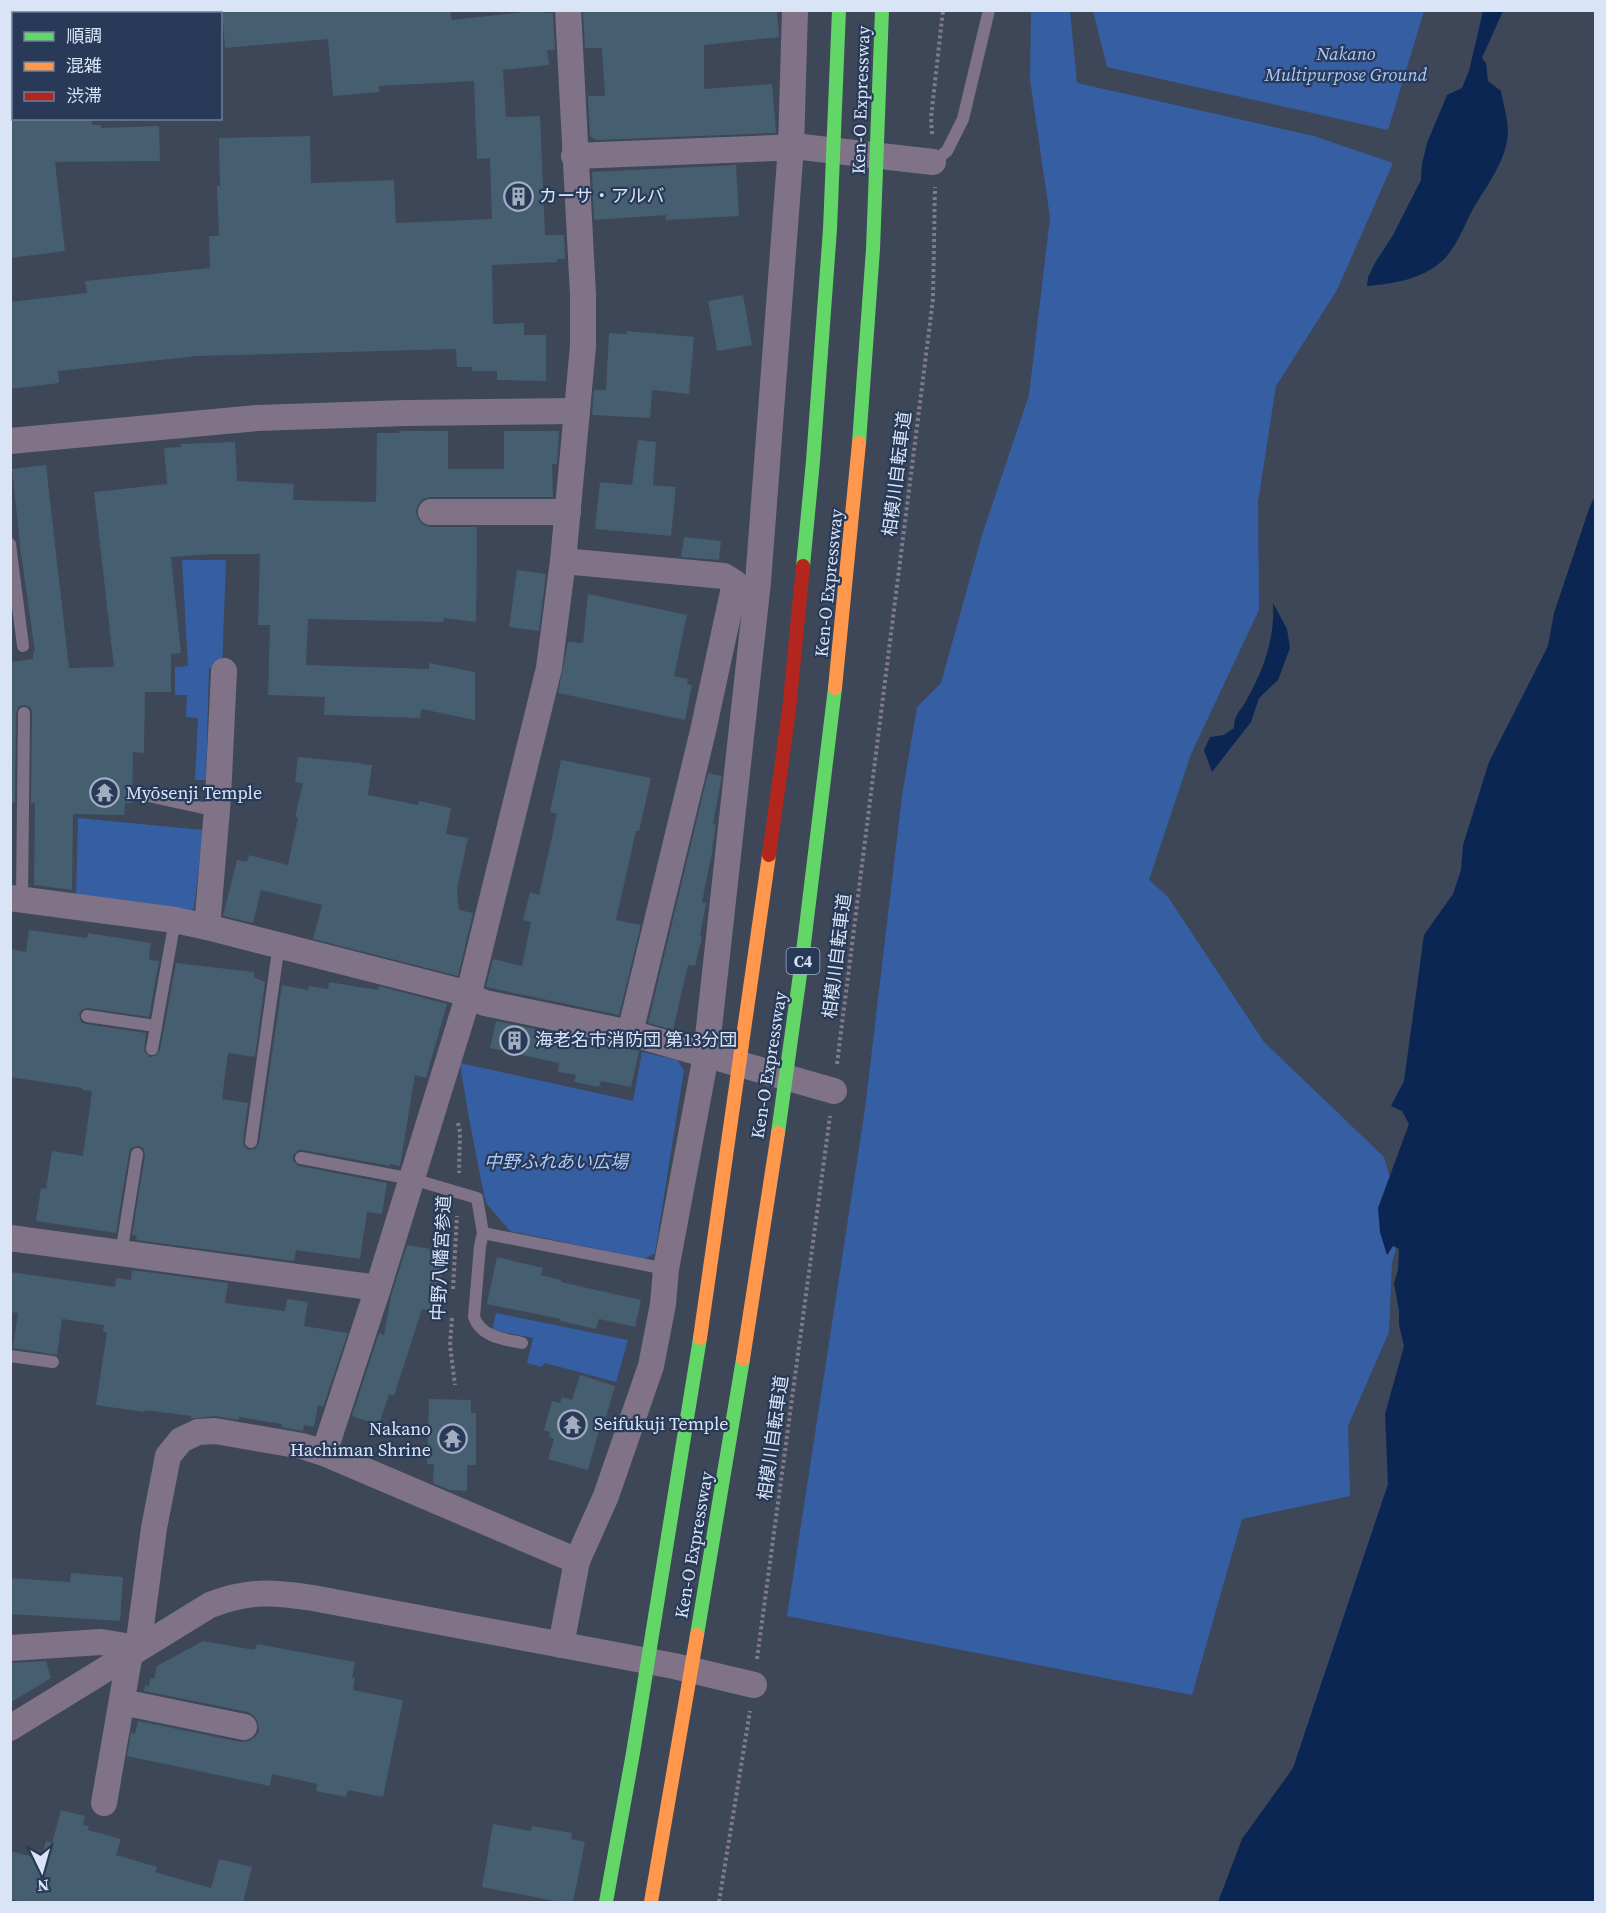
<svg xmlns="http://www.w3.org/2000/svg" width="1606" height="1913" viewBox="0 0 1606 1913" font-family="'Source Serif 4','Noto Sans JP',serif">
  <rect width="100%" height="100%" fill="#3d4757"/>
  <g fill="#365ea3">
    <polygon points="1031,11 1070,11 1077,83 1314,136 1393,163 1337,290 1276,386 1258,502 1259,610 1191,754 1149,880 1168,897 1264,1042 1384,1157 1403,1222 1392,1263 1389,1332 1348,1426 1350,1496 1242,1519 1192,1695 787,1616 865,1109 902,796 917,707 941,683 982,535 1029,395 1050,218 1030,79"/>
    <polygon points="1093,11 1093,10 1424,11 1388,130 1107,67"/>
    <polygon points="182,560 226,560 222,668 209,668 206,780 195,780 198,718 186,717 187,695 175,695 175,667 188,666"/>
    <polygon points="78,818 203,830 194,908 187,913 76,901"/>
    <polygon points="642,1052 677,1060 684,1070 655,1253 645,1259 510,1231 487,1204 484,1195 468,1113 460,1063 633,1101"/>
    <polygon points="496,1313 628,1340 616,1382 545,1363 541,1367 527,1363 533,1338 492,1330"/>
  </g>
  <g fill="#0c2653">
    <path d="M 1483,11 L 1503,11 L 1482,58 L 1486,63 L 1488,81 L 1501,91 C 1503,104 1508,119 1508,132 C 1507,159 1487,186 1474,207 C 1464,225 1457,248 1441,262 C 1422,279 1392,284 1367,286 L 1368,277 L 1375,263 L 1393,235 L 1421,180 L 1422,164 L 1427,143 L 1447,95 L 1462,88 L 1469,71 Z"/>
    <polygon points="1595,496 1595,1902 1218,1902 1242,1839 1293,1768 1388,1484 1385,1414 1404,1346 1399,1325 1399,1311 1394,1283 1398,1270 1399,1249 1393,1246 1387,1255 1380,1232 1378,1208 1409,1124 1402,1111 1391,1106 1404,1081 1424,935 1453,894 1461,870 1463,845 1489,762 1548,646 1554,613 1590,506"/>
    <path d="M 1273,603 L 1287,629 L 1290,648 L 1278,680 L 1259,698 L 1251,722 L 1212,772 L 1204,750 L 1210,737 L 1224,735 L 1234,728 C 1234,714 1241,711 1247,699 C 1264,669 1275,638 1273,603 Z"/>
  </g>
  <g fill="#455e70">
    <polygon points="222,10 450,10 452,20 542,10 543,13 553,13 555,50 547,50 549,65 503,70 506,117 540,116 545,235 564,235 565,259 557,259 557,262 492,265 493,324 524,323 524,335 546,335 546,381 497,380 497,371 472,371 472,367 457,367 456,349 197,356 58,371 59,383 10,389 10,302 87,293 85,281 210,268 209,236 219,236 217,186 220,186 219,138 310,136 311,183 394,180 396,223 492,219 490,158 477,159 474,81 379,86 379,92 333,96 328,39 225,48"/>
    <polygon points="613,10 777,10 779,37 704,45 704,89 772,84 776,133 596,140 590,136 588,96 605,96 602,48 585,48 583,12"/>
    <polygon points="10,118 92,118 92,125 101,125 101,128 159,126 160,161 55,162 65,251 10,258"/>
    <polygon points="736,165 739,216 666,220 666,215 594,220 592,172"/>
    <polygon points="743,295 752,345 717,351 708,301"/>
    <polygon points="627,331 694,337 689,394 652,390 650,418 592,415 594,390 606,390 609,333 627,334"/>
    <polygon points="399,431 448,431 448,469 504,469 504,431 559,431 557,464 552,464 553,497 431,497 423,499 418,505 416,511 418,519 424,525 431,527 477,527 476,622 444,618 443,622 308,619 306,665 429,669 429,663 475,672 475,720 421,709 420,718 324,715 325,697 268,695 270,625 258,625 260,554 213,554 171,557 181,653 171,654 171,692 145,692 144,753 133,752 132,803 125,803 124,815 73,814 72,890 34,885 35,803 31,803 32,713 31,708 25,705 19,706 16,713 15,803 10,803 10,662 33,659 33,653 35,652 21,553 12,469 46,465 69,668 114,667 94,492 167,484 164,448 181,447 181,444 235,442 237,481 294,484 293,500 376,502 377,433 399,433"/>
    <polygon points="638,440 656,442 653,485 676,487 671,536 595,529 600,482 632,485"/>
    <polygon points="684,537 721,541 719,560 681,557"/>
    <polygon points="517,570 546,574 539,631 509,627"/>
    <polygon points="588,594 687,615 674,676 688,679 687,684 692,685 685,720 558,693 568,642 583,643"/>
    <polygon points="298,757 361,763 360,764 372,765 368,795 418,805 419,801 451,808 446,834 468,838 457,889 459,910 473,913 458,976 313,939 322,905 261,890 253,923 223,916 237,860 247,862 249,855 288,865 298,818 295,817 303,783 295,782"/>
    <polygon points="561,760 651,778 639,831 636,831 616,920 641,925 619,1015 486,987 493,959 522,966 531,922 523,920 530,892 539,895 557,814 550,812"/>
    <polygon points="708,773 722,776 713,824 716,825 712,848 713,848 702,902 706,903 700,936 702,937 695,966 688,965 673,1030 648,1023"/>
    <polygon points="29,930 87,938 88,933 151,943 149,960 159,961 149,1017 88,1008 81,1010 79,1015 81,1022 86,1024 146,1033 144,1051 150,1057 155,1056 160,1050 176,963 254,972 254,977 265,982 255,1057 228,1053 222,1099 248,1103 243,1141 244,1146 249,1150 255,1149 259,1143 282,985 308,990 309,986 328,989 329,982 378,990 379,986 447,1004 426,1078 415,1075 400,1166 390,1164 390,1166 303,1150 298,1150 293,1156 293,1161 299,1166 387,1183 382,1214 367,1212 360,1259 296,1250 294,1261 136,1240 137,1236 132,1235 145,1155 143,1148 138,1146 131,1148 129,1153 116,1233 36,1221 41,1188 46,1189 52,1151 83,1156 92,1091 82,1090 82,1088 10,1077 10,949 26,952"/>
    <polygon points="496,1021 639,1051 631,1087 601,1081 599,1087 574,1082 576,1075 558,1072 559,1063 490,1048"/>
    <polygon points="407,1245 442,1251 441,1259 445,1260 436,1311 422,1309 394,1396 389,1394 379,1425 352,1416 379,1333 384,1335 391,1296"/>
    <polygon points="497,1257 543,1268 541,1275 561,1280 561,1282 641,1300 635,1327 599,1319 596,1329 560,1321 561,1319 487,1304"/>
    <polygon points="132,1270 228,1283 225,1303 285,1311 287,1299 308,1302 304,1326 348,1333 323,1407 318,1405 314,1427 304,1425 303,1431 281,1427 282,1424 239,1417 239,1420 214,1416 191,1419 191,1416 145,1410 144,1412 96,1405 107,1332 103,1332 104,1325 62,1319 57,1355 13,1348 18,1313 10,1312 10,1272 115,1287 116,1278 131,1280"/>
    <polygon points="580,1375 615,1386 606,1417 603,1416 588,1470 548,1459 554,1439 549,1437 550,1432 544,1430 552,1401 560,1403 562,1397 572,1400"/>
    <polygon points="429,1399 471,1400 471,1413 476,1413 476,1465 467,1465 467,1491 450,1490 433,1483 434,1464 427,1464"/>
    <polygon points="71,1573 123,1577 120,1621 10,1614 10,1578 70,1582"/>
    <polygon points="203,1641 255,1650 257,1644 355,1662 352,1678 355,1678 353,1690 403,1700 383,1797 348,1790 346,1797 316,1791 317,1784 272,1774 270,1786 127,1756 131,1733 135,1734 138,1721 241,1742 249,1741 256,1736 259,1731 258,1723 254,1716 248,1712 144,1691 145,1685 149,1686 150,1678 154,1679 157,1666"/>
    <polygon points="46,1661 51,1678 10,1703 10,1663"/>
    <polygon points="61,1810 85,1816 83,1825 89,1826 88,1830 121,1839 116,1855 157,1867 155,1872 211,1888 219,1859 252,1867 243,1902 23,1902 10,1899 10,1851 41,1859 46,1841 52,1843"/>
    <polygon points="493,1824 531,1831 532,1826 572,1833 571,1839 585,1842 573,1902 560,1902 482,1887"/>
  </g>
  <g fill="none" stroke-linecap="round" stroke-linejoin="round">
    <g stroke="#807b8b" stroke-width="4" stroke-dasharray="3 3" stroke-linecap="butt">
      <polyline points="932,134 931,118 943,10"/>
      <polyline points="837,1064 933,299 935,187"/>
      <polyline points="458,1123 460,1132 459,1173"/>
      <polyline points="453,1289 457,1216"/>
      <polyline points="452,1318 450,1345 455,1385"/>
      <polyline points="757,1659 830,1116"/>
      <polyline points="719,1902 750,1711"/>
    </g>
    <g stroke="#807387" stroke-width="12">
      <polyline points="51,10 51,14"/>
      <polyline points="933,162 947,151 963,119 989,10"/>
      <polyline points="10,544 23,646"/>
      <polyline points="148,796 217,811"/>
      <polyline points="22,900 24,713"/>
      <polyline points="87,1016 156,1026"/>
      <polyline points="152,1049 175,920"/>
      <polyline points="251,1142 279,944"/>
      <path d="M 301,1158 L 412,1179 L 477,1198 L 483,1233 L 480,1246 L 474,1317 C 481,1337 503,1339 522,1343"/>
      <polyline points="483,1233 666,1269"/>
      <polyline points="121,1254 137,1154"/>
      <polyline points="10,1356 53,1362"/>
    </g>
    <g stroke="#807387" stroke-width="26">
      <polyline points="574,156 802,147 933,162"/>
      <polyline points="10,441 257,418 406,413 577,411"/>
      <polyline points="431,512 568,512"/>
      <polyline points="563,561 724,576 735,583 703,731 630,1033"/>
      <polyline points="10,898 175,920 207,927 454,990 485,1003 630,1033 834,1091"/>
      <polyline points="207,927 218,798 224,671"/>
      <polyline points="10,1238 378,1288"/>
      <polyline points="324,1453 378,1288 468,997 549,668 563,561 583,346 583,295 568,10"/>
      <polyline points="561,1645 577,1561 606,1496 651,1366 663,1304 666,1269 706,1055 758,582 791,147 795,10"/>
      <polyline points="10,1648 101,1642 138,1648"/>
      <polyline points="138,1648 154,1528 168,1456 181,1440 198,1432 215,1431 302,1446 324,1453 577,1561"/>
      <polyline points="122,1702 244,1727"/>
      <path d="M 10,1728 L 210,1605 C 249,1590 272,1592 313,1598 L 674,1666 L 754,1685"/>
      <polyline points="104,1803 130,1653"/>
    </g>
    <g stroke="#63d668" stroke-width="14">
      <polyline points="859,443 873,249 882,10"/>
      <polyline points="803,566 813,461 830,229 839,10"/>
      <polyline points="778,1133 802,960 835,688"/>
      <polyline points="697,1635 743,1359"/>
      <polyline points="606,1902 633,1753 700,1338"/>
    </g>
    <g stroke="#ff974d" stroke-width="14">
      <polyline points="835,688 859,443"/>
      <polyline points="700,1338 769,855"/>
      <polyline points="743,1359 778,1133"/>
      <polyline points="651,1902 697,1635"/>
    </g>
    <polyline stroke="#b3261e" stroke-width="14" points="769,855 789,710 803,566"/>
  </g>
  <defs>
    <symbol id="building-ring" viewBox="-11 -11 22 22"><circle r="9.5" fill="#283a57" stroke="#a2adbf" stroke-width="1.5"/><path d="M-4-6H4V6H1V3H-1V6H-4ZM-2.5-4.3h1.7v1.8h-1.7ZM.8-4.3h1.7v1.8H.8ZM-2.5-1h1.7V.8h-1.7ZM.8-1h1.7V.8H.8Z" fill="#a2adbf"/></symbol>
    <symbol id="temple-ring" viewBox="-11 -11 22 22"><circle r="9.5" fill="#283a57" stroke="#a2adbf" stroke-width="1.5"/><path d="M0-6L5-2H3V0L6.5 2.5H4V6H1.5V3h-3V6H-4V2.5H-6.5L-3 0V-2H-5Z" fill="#a2adbf"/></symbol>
  </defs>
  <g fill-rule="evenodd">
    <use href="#building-ring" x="502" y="180" width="33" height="33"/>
    <use href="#temple-ring" x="88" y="776" width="33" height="33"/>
    <use href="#building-ring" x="498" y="1024" width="33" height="33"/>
    <use href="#temple-ring" x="556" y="1408" width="33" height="33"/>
    <use href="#temple-ring" x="436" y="1422" width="33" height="33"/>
  </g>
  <g text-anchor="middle" stroke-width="4.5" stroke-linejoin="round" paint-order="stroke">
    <rect fill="#283a57" stroke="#a4b1c7" stroke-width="1.5" x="786.5" y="948" width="33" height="26" rx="4.5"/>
    <g font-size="16" font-weight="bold" fill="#d9e4f7">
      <text x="803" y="967">C4</text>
    </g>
    <g font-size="18" font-style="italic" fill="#acc9fa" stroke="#283a57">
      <text x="1346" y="60">Nakano<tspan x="1346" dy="21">Multipurpose Ground</tspan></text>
      <text x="556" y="1168">中野ふれあい広場</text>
    </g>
    <g font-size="18" fill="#d9e4f7" stroke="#283a57">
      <text transform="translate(861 100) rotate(-88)" y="6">Ken-O Expressway</text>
      <text transform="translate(897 474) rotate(-83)" y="6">相模川自転車道</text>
      <text transform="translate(829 583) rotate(-84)" y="6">Ken-O Expressway</text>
      <text transform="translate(837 956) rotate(-83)" y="6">相模川自転車道</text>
      <text transform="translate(769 1065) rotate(-81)" y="6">Ken-O Expressway</text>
      <text transform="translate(441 1258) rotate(-87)" y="6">中野八幡宮参道</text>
      <text transform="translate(773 1438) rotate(-82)" y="6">相模川自転車道</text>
      <text transform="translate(694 1545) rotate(-80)" y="6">Ken-O Expressway</text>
    </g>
    <g font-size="18" fill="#d9e4f7" stroke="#283a57" text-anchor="start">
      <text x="539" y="202">カーサ・アルバ</text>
      <text x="126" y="799">Myōsenji Temple</text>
      <text x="535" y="1046">海老名市消防団 第13分団</text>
      <text x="594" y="1430">Seifukuji Temple</text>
      <text x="431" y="1435" text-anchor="end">Nakano<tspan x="431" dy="21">Hachiman Shrine</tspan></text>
    </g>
  </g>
  <rect width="1606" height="1913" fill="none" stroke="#d9e4f7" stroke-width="24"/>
  <rect x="12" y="12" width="210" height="108" fill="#283a57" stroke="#6f7e97" stroke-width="1.5"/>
  <rect x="24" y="32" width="30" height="9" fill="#63d668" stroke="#6f7e97" stroke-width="1.5"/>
  <text x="66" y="42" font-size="18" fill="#d9e4f7">順調</text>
  <rect x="24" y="62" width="30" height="9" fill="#ff974d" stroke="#6f7e97" stroke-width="1.5"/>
  <text x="66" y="72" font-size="18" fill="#d9e4f7">混雑</text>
  <rect x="24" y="92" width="30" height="9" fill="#b3261e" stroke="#6f7e97" stroke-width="1.5"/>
  <text x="66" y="102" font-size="18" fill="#d9e4f7">渋滞</text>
  <g transform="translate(42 1871) rotate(175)" stroke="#283a57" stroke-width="4.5" paint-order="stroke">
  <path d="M0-4.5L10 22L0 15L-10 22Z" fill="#d9e4f7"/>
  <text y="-9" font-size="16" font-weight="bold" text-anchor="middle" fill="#d9e4f7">N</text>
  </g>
</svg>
